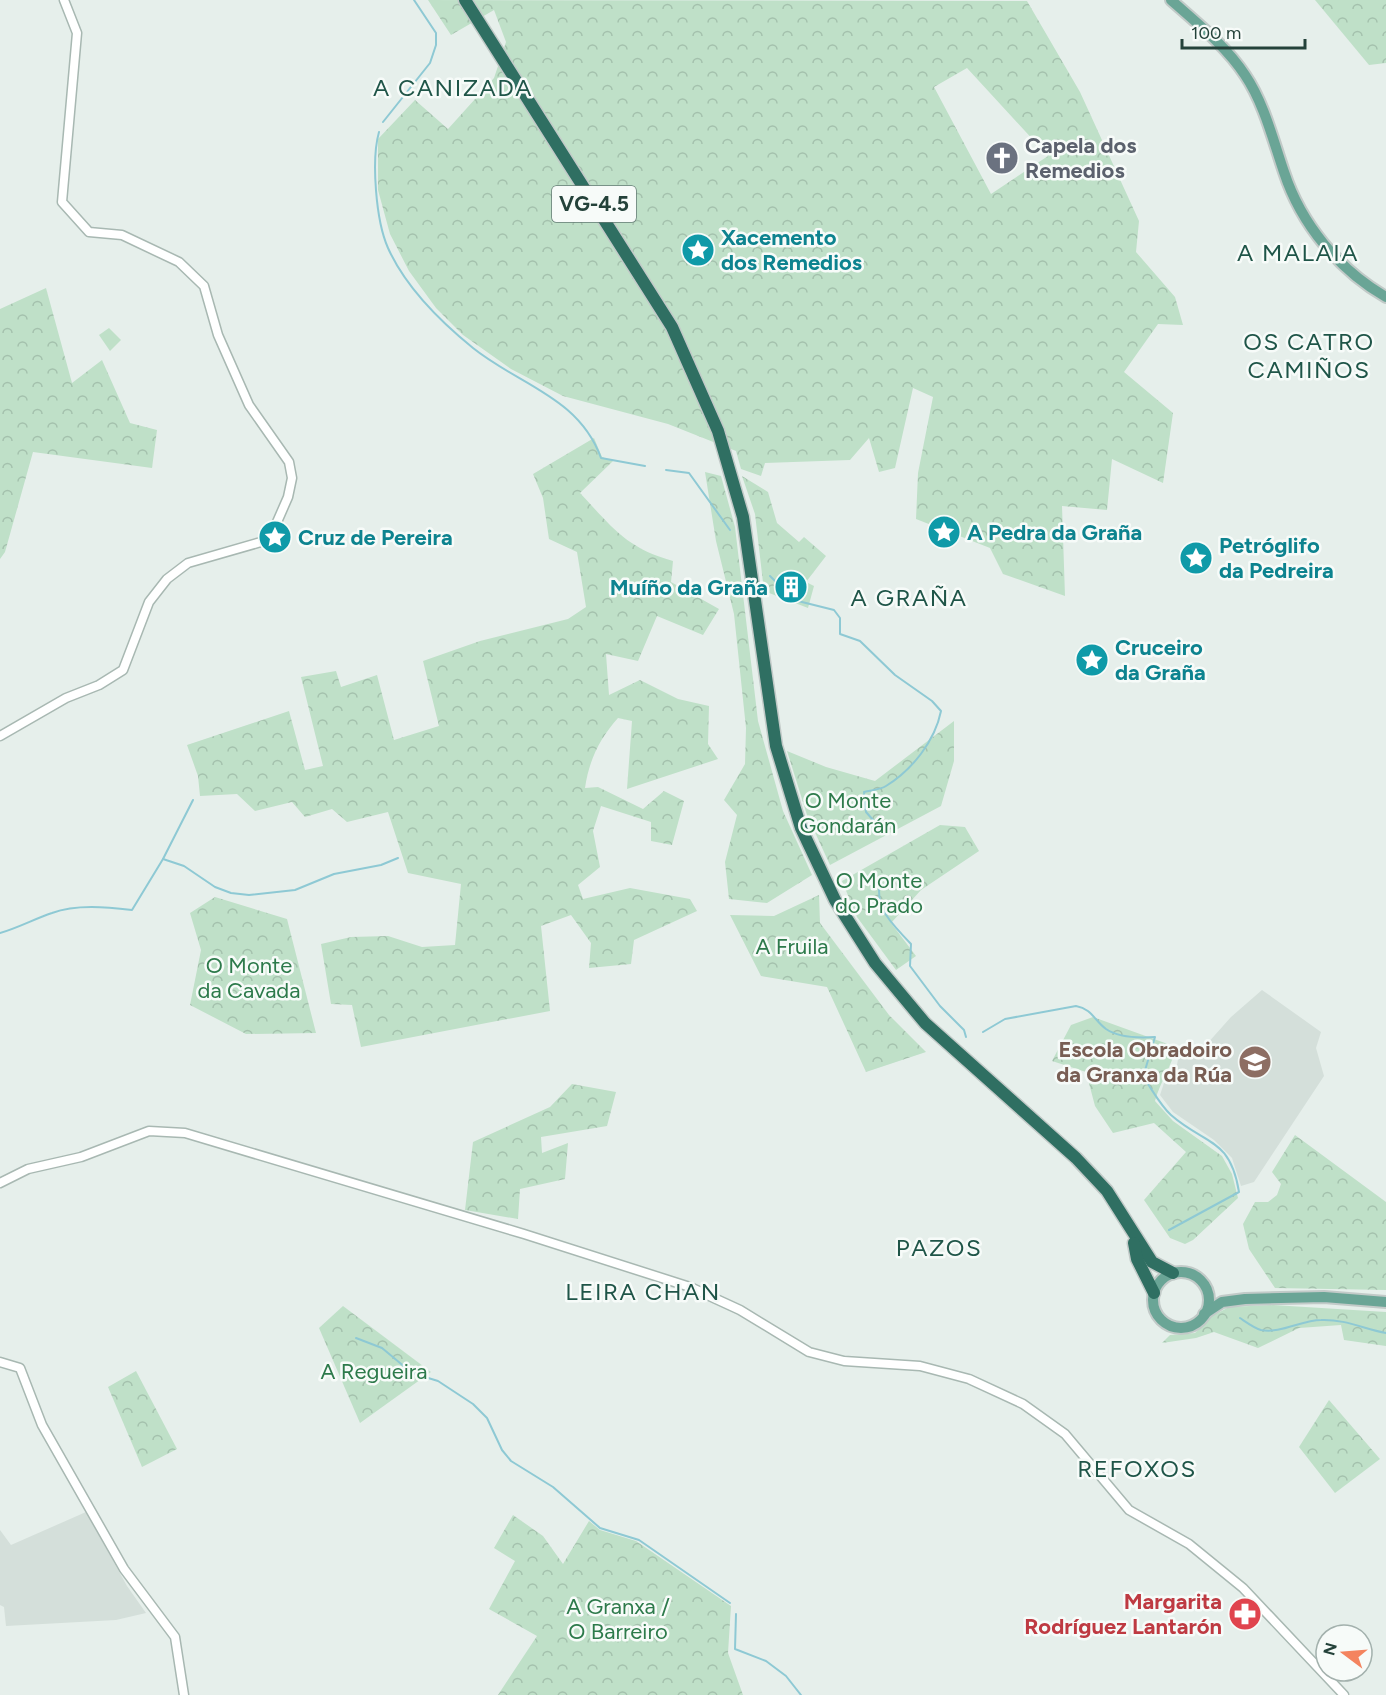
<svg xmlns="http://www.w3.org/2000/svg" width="1386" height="1695" viewBox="0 0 1386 1695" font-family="Figtree,sans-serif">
  <defs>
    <pattern id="forest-crowns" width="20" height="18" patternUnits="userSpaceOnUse" patternTransform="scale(1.5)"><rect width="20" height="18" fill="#bfe0c8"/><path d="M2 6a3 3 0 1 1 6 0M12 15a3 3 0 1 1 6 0" fill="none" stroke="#a4c1ad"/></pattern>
  </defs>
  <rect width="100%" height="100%" fill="#e6efeb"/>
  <g fill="#d4dfda">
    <polygon points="1262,990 1321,1032 1316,1048 1324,1076 1254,1182 1241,1186 1232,1158 1214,1140 1173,1112 1160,1095 1166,1077 1177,1065 1180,1047 1188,1049 1206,1045 1231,1017"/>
    <polygon points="86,1512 127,1586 146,1613 116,1620 6,1626 4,1607 0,1605 0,1530 11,1545"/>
  </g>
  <g fill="url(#forest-crowns)" fill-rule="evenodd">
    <path d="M 428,0 L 1027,1 L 1080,92 L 1139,221 L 1136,252 L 1175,297 L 1183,325 L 1158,324 L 1124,372 L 1173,413 L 1163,483 L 1112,459 L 1107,510 L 1062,506 L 1065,596 L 1003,574 L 990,548 L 916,519 L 918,473 L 933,397 L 913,388 L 895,468 L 879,472 L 869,438 L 850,460 L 765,463 L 761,476 L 741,469 L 736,451 L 668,424 L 563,396 L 511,369 L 463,335 L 436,308 L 409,271 L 390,234 L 378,190 L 378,139 L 415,100 L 448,129 L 494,78 L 506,42 L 494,10 L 451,35 ZM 967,68 L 1048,156 L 991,194 L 934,87 Z"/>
    <polygon points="1315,0 1386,0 1386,63 1369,65"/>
    <polygon points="46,288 72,383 102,360 130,423 157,430 152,468 33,452 5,552 0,559 0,309"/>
    <path d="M 594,438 L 602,457 L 613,461 L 580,493 C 612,527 626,548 673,561 L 671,582 L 719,609 L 703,635 L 657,616 L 638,661 L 606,654 L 609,695 L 640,680 L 678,699 L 709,706 L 708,744 L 718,759 L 627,789 L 632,721 L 618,718 C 600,738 589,760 585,788 L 598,787 L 643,809 L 664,791 L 684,801 L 672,845 L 651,841 L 651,822 L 601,806 L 593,831 L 600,867 L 578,885 L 583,899 L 630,888 L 690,899 L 697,911 L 634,940 L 631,964 L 589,968 L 591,943 L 571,915 L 541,926 L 550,1011 L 361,1047 L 352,1005 L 331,1004 L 321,944 L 351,937 L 388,936 L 422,947 L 455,945 L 461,884 L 408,873 L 388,812 L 347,822 L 332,809 L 305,817 L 292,802 L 255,811 L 237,794 L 200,796 L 198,776 L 187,745 L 289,711 L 305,770 L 323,766 L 301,677 L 336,671 L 341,687 L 377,675 L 394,740 L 439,726 L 423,661 L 480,641 L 568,619 L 586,607 L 577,552 L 549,539 L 543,498 L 533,474 Z"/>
    <polygon points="705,472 721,476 735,527 758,721 783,811 812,875 767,903 729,899 725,862 737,815 724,800 745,764 746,728 734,614 716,541"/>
    <polygon points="742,476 768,492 777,523 799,542 804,537 826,556 806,582 814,586 808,608 764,591 755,514"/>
    <polygon points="954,721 954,761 941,806 830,865 807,815 787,751 826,767 875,781"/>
    <polygon points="940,825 965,827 979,851 921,890 891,923 916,956 896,970 857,917 842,881"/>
    <polygon points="819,895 820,923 889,1015 926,1052 866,1072 827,987 761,976 730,915 774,916"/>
    <polygon points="215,897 287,919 316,1033 246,1034 190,1005 201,950 190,913"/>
    <path d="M 1093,1017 L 1176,1047 C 1172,1066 1160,1082 1155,1101 L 1173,1121 L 1222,1156 L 1232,1174 L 1238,1198 L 1193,1240 L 1185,1244 L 1170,1238 L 1144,1200 L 1186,1152 L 1154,1123 L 1113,1133 L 1095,1106 L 1086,1072 L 1052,1061 L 1071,1025 Z"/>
    <polygon points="572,1084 616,1092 607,1126 541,1137 542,1153 568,1143 565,1179 520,1189 518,1219 465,1210 473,1142 550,1107"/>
    <polygon points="1295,1135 1386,1202 1386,1290 1275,1288 1249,1249 1243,1224 1255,1202 1268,1202 1277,1195 1281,1184 1272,1172"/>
    <polygon points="1273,1305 1386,1312 1386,1346 1344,1340 1341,1325 1299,1328 1258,1348 1214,1332 1196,1338 1162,1343 1170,1335 1195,1333 1212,1316 1229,1307"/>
    <polygon points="343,1306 431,1372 360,1423 319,1328"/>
    <polygon points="136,1371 177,1449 142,1467 108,1387"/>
    <polygon points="1329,1400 1380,1459 1335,1493 1299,1447"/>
    <polygon points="513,1515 543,1536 563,1564 589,1521 600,1530 636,1541 731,1606 728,1653 743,1695 498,1695 537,1636 489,1609 515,1561 494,1548"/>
  </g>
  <polygon fill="#bfe0c8" points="109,328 121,340 110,351 99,335"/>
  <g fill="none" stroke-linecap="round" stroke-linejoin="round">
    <g stroke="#8ec9d4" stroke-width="2">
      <polyline points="383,122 430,63 436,45 436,33 414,0"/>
      <path d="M 379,132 C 371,160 376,221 388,248 C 405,286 441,322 473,348 C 519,385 579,397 601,458 L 645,466"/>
      <polyline points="666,470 689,473 730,530"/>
      <path d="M 770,576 L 794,600 L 834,610 L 840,618 L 840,634 L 860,641 L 895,675 L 932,701 L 941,711 C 935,741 912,770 886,786 C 880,790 871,790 864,792 L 866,812 L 881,829"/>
      <polyline points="163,859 193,800"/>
      <path d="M 881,876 C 873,909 890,921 911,944 L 910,966 L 940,1006 L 964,1030 L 966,1037"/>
      <path d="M 0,933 C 18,928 34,919 52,913 C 76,904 107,907 132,910 L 163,859 L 184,866 L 215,887 L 231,893 L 249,895 L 295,890 L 334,874 L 381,865 L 398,858"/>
      <path d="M 983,1032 L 1005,1019 L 1076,1006 C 1092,1009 1094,1020 1106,1029 C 1119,1038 1140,1038 1155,1037 L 1143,1077 C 1152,1089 1160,1105 1171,1115 C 1205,1145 1230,1137 1239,1192 L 1169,1230"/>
      <path d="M 1240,1318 C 1246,1322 1254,1328 1261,1330 C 1280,1334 1302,1320 1321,1320 C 1345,1319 1364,1329 1386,1333"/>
      <polyline points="356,1338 382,1348 412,1373 438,1381 473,1404 487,1418 502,1450 511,1461 553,1487 600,1528 639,1540 730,1603"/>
      <polyline points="736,1614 735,1649 766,1661 786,1676 801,1695"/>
    </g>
    <defs>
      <g id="minor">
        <polyline points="0,736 66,698 99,685 123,670 149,602 167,579 188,563 261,542 274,529 288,497 292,478 289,462 249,405 218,335 204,286 179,262 122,235 89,232 62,202 77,33 64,0"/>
        <polyline points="0,1183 28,1169 81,1157 149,1131 185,1133 524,1234 690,1287 740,1310 809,1352 844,1361 920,1366 969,1379 1023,1404 1065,1434 1129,1510 1189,1544 1243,1588 1344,1695"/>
        <polyline points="0,1362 20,1368 42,1425 124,1569 175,1637 184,1695"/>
      </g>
      <g id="major">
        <path d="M 1171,0 C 1197,23 1226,46 1245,75 C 1264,103 1273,140 1284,172 C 1301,224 1339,270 1386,297"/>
        <circle cx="1181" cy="1300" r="28"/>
        <polyline points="1204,1314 1222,1302 1245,1299 1324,1297 1386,1302"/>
      </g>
      <g id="highway">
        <polyline points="465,0 672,327 718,431 743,517 776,746 801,828 835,900 875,963 925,1023 1076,1158 1107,1191 1152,1262 1173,1273"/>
        <polyline points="1134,1243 1137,1259 1154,1293"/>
      </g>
    </defs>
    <use href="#minor" stroke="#a8b8b2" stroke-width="11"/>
    <use href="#major" stroke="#c2cac8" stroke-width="14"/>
    <use href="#highway" stroke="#c2cac8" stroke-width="15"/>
    <use href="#minor" stroke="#fff" stroke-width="8"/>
    <use href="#major" stroke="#6aa596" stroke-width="10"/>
    <use href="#highway" stroke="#2f6f62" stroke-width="12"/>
  </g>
  <defs>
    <symbol id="church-disc" viewBox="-11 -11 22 22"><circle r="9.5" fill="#6b7280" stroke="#f7fbf9"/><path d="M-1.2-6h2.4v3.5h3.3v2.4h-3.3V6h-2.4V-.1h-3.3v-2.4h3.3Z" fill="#fff"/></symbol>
    <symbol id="sight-disc" viewBox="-11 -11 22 22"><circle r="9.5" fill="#0f9aa8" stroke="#f7fbf9"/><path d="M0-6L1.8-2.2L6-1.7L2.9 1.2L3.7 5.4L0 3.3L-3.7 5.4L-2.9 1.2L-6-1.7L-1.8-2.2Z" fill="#fff"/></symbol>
    <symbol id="building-disc" viewBox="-11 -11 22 22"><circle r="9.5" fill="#0f9aa8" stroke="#f7fbf9"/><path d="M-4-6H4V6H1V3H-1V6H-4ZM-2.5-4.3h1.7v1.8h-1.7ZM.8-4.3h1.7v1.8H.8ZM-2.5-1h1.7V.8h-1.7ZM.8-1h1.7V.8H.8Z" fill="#fff"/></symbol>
    <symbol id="school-disc" viewBox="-11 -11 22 22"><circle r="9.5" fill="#8d6e63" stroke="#f7fbf9"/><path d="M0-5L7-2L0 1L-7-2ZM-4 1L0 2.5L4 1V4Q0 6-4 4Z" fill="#fff"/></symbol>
    <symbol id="pharmacy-disc" viewBox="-11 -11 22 22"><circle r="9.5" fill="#e0444e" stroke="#f7fbf9"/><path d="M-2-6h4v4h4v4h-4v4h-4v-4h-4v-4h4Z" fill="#fff"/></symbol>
  </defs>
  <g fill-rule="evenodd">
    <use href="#church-disc" x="983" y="139" width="38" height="38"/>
    <use href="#sight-disc" x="679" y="231" width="38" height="38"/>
    <use href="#sight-disc" x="925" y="513" width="38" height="38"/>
    <use href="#sight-disc" x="256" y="518" width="38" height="38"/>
    <use href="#sight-disc" x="1177" y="539" width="38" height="38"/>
    <use href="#building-disc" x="772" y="568" width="38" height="38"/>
    <use href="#sight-disc" x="1073" y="641" width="38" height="38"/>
    <use href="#school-disc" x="1236" y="1043" width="38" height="38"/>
    <use href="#pharmacy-disc" x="1226" y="1595" width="38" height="38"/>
  </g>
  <g text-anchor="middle" stroke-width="5" stroke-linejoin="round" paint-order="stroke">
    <rect fill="#f7fbf9" stroke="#637a73" stroke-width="1.5" x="552" y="186" width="84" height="36" rx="4.5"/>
    <g font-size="21" font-weight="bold" fill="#24423a">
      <text x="594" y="211">VG-4.5</text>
    </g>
    <g font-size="22" font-weight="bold" fill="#5b616d" stroke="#f7fbf9" text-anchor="start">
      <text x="1025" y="153">Capela dos<tspan x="1025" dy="25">Remedios</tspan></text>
    </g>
    <g font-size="22" font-weight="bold" fill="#0d838f" stroke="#f7fbf9" text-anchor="start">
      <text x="721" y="245">Xacemento<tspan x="721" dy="25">dos Remedios</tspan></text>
      <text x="967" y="540">A Pedra da Graña</text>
      <text x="298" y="545">Cruz de Pereira</text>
      <text x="1219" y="553">Petróglifo<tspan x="1219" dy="25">da Pedreira</tspan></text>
      <text x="768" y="595" text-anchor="end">Muíño da Graña</text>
      <text x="1115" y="655">Cruceiro<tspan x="1115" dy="25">da Graña</tspan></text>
    </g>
    <g font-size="22" fill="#2d7a4b" stroke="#f7fbf9">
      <text x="848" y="808">O Monte<tspan x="848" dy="25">Gondarán</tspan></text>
      <text x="879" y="888">O Monte<tspan x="879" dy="25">do Prado</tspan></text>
      <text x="792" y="954">A Fruila</text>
      <text x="249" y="973">O Monte<tspan x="249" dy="25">da Cavada</tspan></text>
      <text x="374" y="1379">A Regueira</text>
      <text x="618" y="1614">A Granxa /<tspan x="618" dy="25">O Barreiro</tspan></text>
    </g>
    <g font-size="22" font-weight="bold" fill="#785e54" stroke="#f7fbf9" text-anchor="end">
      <text x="1232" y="1057">Escola Obradoiro<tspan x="1232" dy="25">da Granxa da Rúa</tspan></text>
    </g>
    <g font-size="22" font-weight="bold" fill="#be3a42" stroke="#f7fbf9" text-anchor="end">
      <text x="1222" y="1609">Margarita<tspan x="1222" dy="25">Rodríguez Lantarón</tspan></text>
    </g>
    <g font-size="24" letter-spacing="1.5" fill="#1f5548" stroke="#f7fbf9">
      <text x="453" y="96">A CANIZADA</text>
      <text x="1298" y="261">A MALAIA</text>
      <text x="1309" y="350">OS CATRO<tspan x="1309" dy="28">CAMIÑOS</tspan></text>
      <text x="909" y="606">A GRAÑA</text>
      <text x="939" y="1256">PAZOS</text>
      <text x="643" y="1300">LEIRA CHAN</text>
      <text x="1137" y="1477">REFOXOS</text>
    </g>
  </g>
  <g transform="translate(1344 1653) rotate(286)"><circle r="28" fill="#f7fbf9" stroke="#a3b1ad" stroke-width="1.5"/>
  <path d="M0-4.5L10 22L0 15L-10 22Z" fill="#f4845f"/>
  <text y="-9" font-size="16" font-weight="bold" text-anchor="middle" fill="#24423a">N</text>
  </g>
  <path d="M1182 39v9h123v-9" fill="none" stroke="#24423a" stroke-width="3"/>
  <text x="1191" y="39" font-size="18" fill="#24423a" stroke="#f7fbf9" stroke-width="4.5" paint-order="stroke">100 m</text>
</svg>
